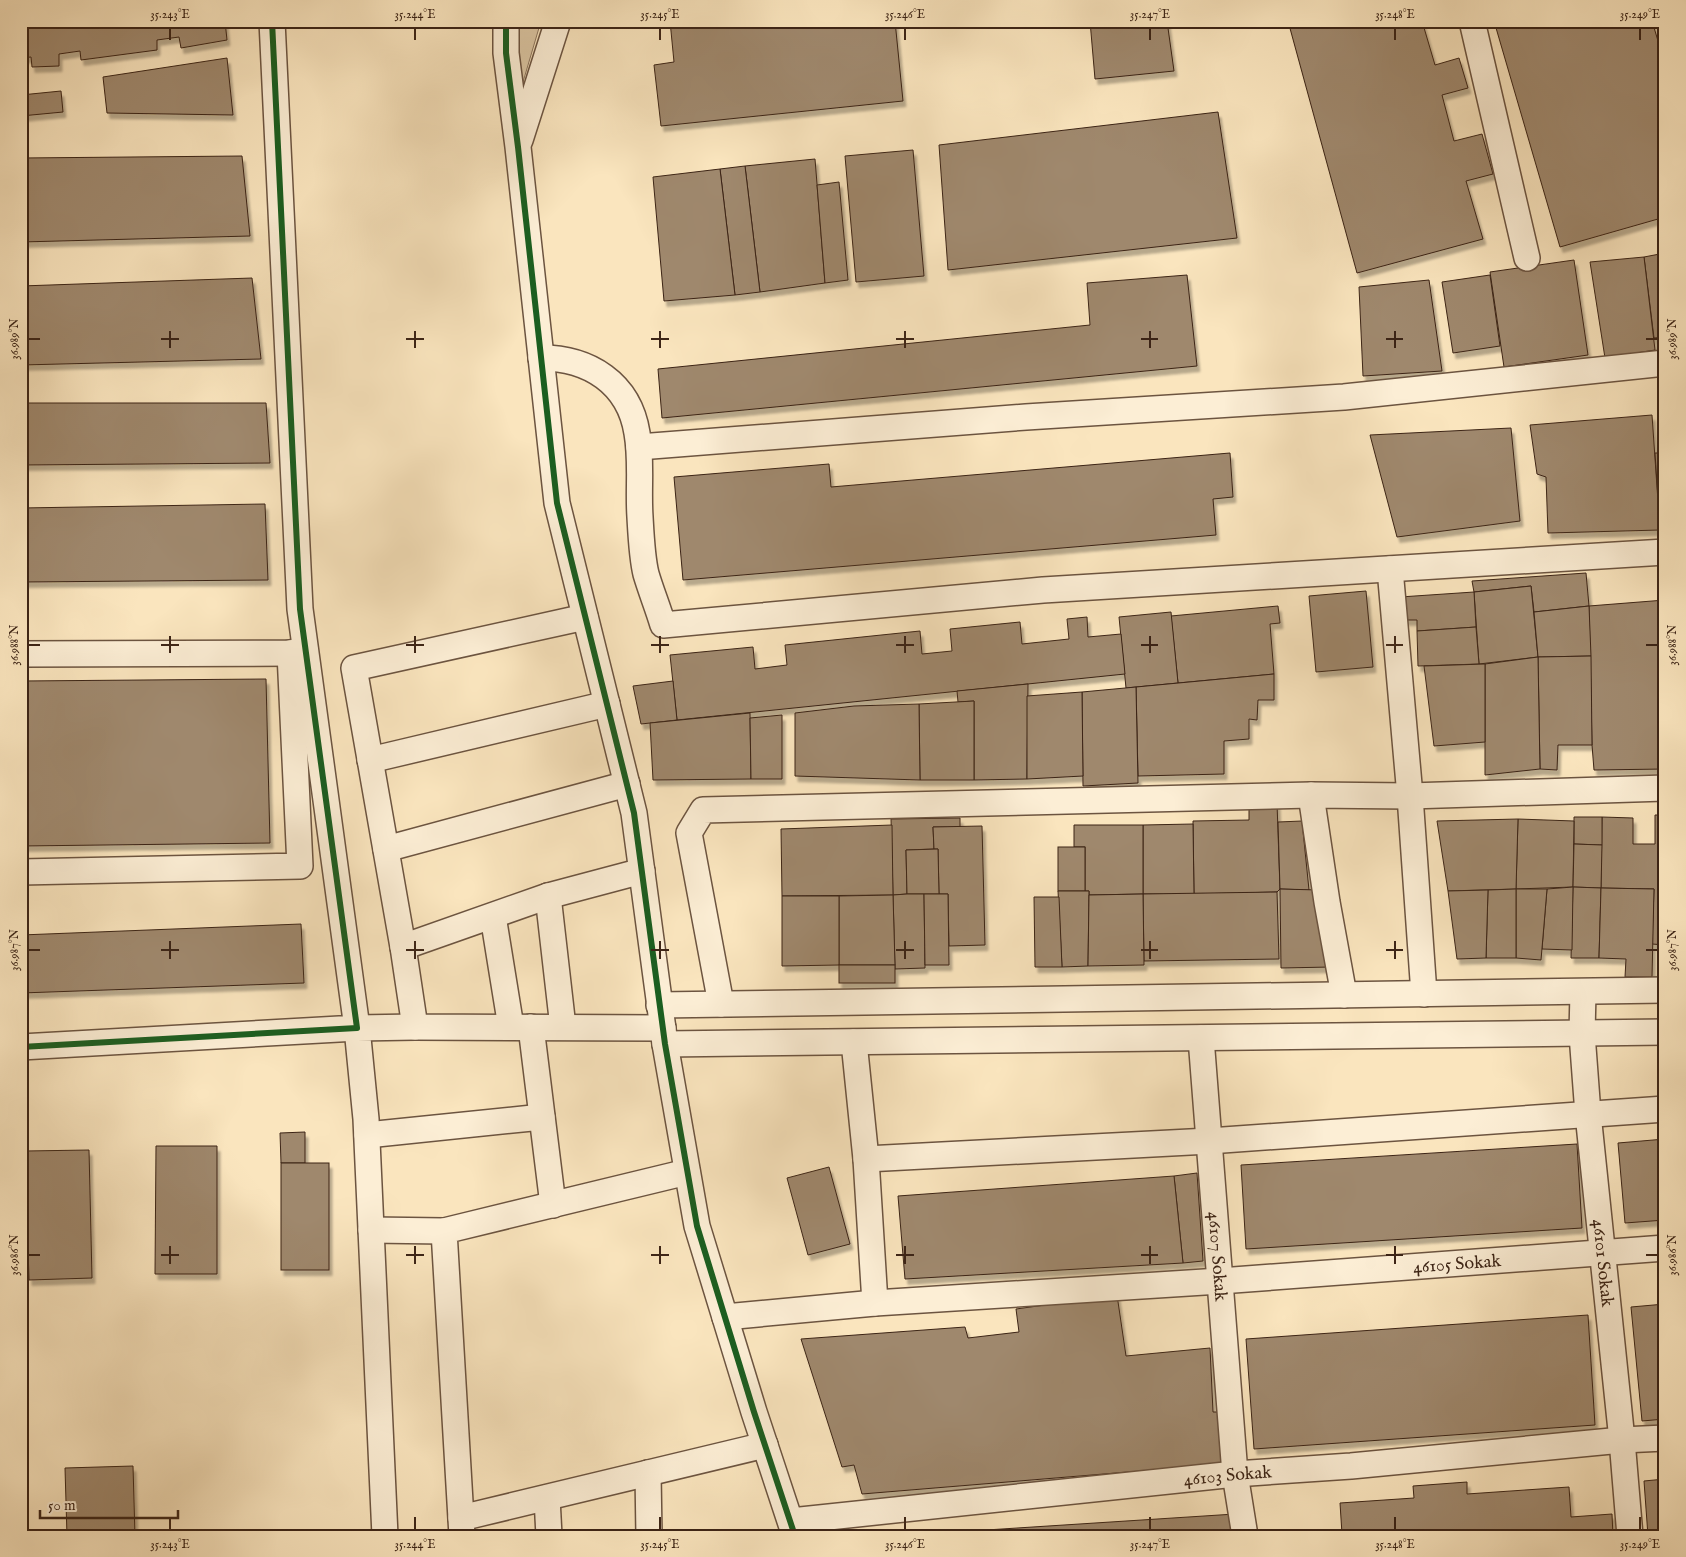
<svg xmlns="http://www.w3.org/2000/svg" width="1686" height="1557" viewBox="0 0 1686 1557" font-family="'IM FELL English',serif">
  <defs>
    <filter id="shadow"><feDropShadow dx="3" dy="5.5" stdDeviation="1" flood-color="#0004"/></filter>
  </defs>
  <rect width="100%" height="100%" fill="#fae5be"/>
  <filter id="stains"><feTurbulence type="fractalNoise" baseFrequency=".004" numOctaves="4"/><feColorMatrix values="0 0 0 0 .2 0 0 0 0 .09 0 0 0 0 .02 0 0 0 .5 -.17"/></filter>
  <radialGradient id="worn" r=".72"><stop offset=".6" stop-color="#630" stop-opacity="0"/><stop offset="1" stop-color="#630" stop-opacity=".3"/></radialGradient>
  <polygon fill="#dac4a1" stroke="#8b745c" points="518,21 541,21 518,99"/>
  <g fill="#9f886d" stroke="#3c2416" filter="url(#shadow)">
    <polygon points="21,21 225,21 227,40 181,48 179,37 157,40 157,50 81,60 80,51 59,54 59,66 32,67 31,57 21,58"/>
    <polygon points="670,21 895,21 903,101 661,126 654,65 674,62"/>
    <polygon points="1090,21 1167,21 1174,71 1095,79"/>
    <polygon points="1288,21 1422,21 1435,65 1459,58 1468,88 1442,95 1454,141 1482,134 1493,174 1466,181 1483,239 1357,273"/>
    <polygon points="1494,21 1652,21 1665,64 1665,217 1560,247"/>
    <polygon points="227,58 233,115 107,113 103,77"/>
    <polygon points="61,91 63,112 21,116 21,95"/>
    <polygon points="1218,112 1237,238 948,270 939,145"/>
    <polygon points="913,150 924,276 856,282 845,156"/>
    <polygon points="242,156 250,236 21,242 21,158"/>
    <polygon points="815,159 825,283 760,292 745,166"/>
    <polygon points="745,166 760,292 735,295 720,169"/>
    <polygon points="720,169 735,295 664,301 653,177"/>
    <polygon points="839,182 848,280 825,283 817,185"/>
    <polygon points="1665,253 1665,337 1654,338 1644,257"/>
    <polygon points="1644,257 1655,350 1605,358 1590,262"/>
    <polygon points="1574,260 1588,355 1504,367 1490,272"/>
    <polygon points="1187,275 1197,366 662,418 658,369 1090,325 1087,283"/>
    <polygon points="1490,275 1500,346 1453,353 1442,282"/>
    <polygon points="252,278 261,359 21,365 21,286"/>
    <polygon points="1429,280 1442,371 1363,376 1359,287"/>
    <polygon points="21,403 266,403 270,463 21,465"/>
    <polygon points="1652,415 1660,530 1548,533 1546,477 1537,474 1530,425"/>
    <polygon points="1511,428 1520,521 1397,537 1370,435"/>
    <polygon points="1230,453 1233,497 1213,499 1216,535 683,580 674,477 829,464 831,487"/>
    <polygon points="1655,453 1665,453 1665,513 1659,513"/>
    <polygon points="265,504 268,580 21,582 21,508"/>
    <polygon points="1586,573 1589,606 1534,612 1531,586 1474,592 1472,581"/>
    <polygon points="1531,586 1538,657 1479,664 1474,592"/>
    <polygon points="1366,591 1373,667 1316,672 1309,596"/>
    <polygon points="1474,592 1476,627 1417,631 1417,620 1404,620 1400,597"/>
    <polygon points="1665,600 1665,769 1594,770 1592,745 1589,606"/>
    <polygon points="1278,606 1280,623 1270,624 1274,674 1178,683 1171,616"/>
    <polygon points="1589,606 1591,656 1538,657 1534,612"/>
    <polygon points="1171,612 1178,683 1126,688 1119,617"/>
    <polygon points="1087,617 1088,637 1121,634 1125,674 677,720 670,655 753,647 755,669 787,665 785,645 920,631 922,654 952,651 950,629 1020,622 1022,644 1069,639 1067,619"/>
    <polygon points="1476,627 1479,664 1418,666 1417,631"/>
    <polygon points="1591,656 1592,745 1558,745 1557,770 1540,769 1538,657"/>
    <polygon points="1538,657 1540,769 1485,775 1485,664"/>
    <polygon points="1485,664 1485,742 1434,746 1424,666"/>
    <polygon points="1274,674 1274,700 1258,700 1257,720 1249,719 1249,739 1224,741 1224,774 1138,776 1136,687"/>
    <polygon points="266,679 270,843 21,846 21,681"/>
    <polygon points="673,681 677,720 641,724 633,686"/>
    <polygon points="1028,684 1027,779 974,780 974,701 958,702 957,691"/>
    <polygon points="1136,687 1138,783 1083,786 1082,692"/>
    <polygon points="1082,692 1083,776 1027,779 1027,696"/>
    <polygon points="974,701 974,780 920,780 919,704"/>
    <polygon points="919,704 920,780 795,776 795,713 854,706"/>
    <polygon points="750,713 751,779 653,780 650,723"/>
    <polygon points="782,715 782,779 751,779 750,718"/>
    <polygon points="1249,803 1277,803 1280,889 1277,892 1194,894 1193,821 1249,820"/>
    <polygon points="1655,815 1665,815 1665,945 1652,944 1654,889 1601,888 1602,817 1633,818 1633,844 1655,844"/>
    <polygon points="1574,817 1602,817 1602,845 1574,844"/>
    <polygon points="960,818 960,827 933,827 934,849 906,850 907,894 893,895 891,819"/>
    <polygon points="1518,819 1574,821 1573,887 1516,889"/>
    <polygon points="1518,819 1516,889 1448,891 1437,821"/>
    <polygon points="1302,821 1309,890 1280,889 1278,822"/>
    <polygon points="1193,824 1194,894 1143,894 1143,825"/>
    <polygon points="892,825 893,895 782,896 781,829"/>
    <polygon points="1074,825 1143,825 1143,894 1089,895 1089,891 1085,891 1085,847 1074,847"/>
    <polygon points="982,826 985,945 949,946 948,894 939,894 938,849 934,849 933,827"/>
    <polygon points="1574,844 1602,845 1601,888 1573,887"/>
    <rect x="1058" y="847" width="27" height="44"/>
    <polygon points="938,849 939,894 907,894 906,850"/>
    <polygon points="1573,887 1601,888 1599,958 1571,958"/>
    <polygon points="1573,887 1572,950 1542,949 1547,889"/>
    <polygon points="1601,888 1654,889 1652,977 1625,977 1626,959 1599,958"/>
    <polygon points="1280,889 1319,890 1331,967 1281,968"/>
    <polygon points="1516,889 1547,889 1541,960 1516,958"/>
    <polygon points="1516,889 1516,958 1486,958 1488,890"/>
    <polygon points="1488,890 1486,958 1457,959 1448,891"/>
    <polygon points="1058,891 1089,891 1088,966 1062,967"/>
    <polygon points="1277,892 1279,959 1144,961 1143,894"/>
    <polygon points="907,894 924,894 925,968 895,969 893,895"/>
    <polygon points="924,894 948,894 949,965 925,965"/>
    <polygon points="1143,894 1144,965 1088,966 1089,895"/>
    <polygon points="893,895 895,965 839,965 839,896"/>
    <polygon points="782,896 839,896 839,965 782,966"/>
    <polygon points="1034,897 1059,897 1062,967 1035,967"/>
    <polygon points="301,924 304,983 21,993 21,935"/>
    <rect x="839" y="965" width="56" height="18"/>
    <polygon points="305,1132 305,1163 281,1163 280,1133"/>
    <polygon points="1665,1139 1665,1220 1625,1223 1618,1143"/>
    <polygon points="1577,1144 1582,1228 1246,1249 1241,1165"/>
    <polygon points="156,1146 217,1146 217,1274 155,1274"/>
    <polygon points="89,1150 92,1278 29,1280 25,1151"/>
    <rect x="281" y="1163" width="48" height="107"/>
    <polygon points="829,1167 850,1244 808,1255 787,1178"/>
    <polygon points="1197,1173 1203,1261 1183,1263 1174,1176"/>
    <polygon points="1174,1176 1183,1263 905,1279 898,1196"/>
    <polygon points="1117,1295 1126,1356 1210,1348 1213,1412 1222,1412 1225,1464 862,1494 854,1465 842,1467 801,1339 965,1327 968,1338 1019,1332 1016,1309"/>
    <polygon points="1665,1304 1665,1419 1642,1421 1631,1307"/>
    <polygon points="1588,1315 1595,1425 1254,1449 1246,1339"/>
    <polygon points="133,1466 135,1536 67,1536 65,1468"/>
    <polygon points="1665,1479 1665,1536 1648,1536 1644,1481"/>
    <polygon points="1467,1482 1467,1494 1569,1487 1571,1517 1612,1514 1613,1536 1311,1536 1342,1534 1340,1503 1414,1498 1413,1486"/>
    <polygon points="1235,1514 1236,1536 893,1536"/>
  </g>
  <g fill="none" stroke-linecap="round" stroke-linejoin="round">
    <defs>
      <g id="minor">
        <polyline points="506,21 506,53 518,147 557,503 634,813 665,1044 697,1226 754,1412 795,1536"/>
        <polyline points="1472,21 1527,258"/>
        <polyline points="520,140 558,21"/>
        <path d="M 541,358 C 589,358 629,383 637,433 C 642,461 638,489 640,517 C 641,535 642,558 646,574 C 651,591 658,608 663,625 L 1043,590 L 1665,552"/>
        <polyline points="639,447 1026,417 1344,397 1665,363"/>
        <polyline points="1390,569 1410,796 1424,994"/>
        <polyline points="585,617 354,668 403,947 415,1027 663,1028"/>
        <polyline points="21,654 290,653 305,650"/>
        <polyline points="370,760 607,704"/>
        <polyline points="1311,795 1327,902 1344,995"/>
        <polyline points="386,849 627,784"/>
        <polyline points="21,872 300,866 290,653"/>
        <polyline points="548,896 563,1027"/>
        <polyline points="493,916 511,1027"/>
        <polyline points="403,947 548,896 642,871"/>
        <path id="s1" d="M 1583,992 L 1582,1034 L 1588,1114 L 1622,1440 L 1630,1536"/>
        <polyline points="721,1004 689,833 703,810 1311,795 1410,796 1665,788"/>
        <polyline points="659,1005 1665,990"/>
        <polyline points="531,1027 553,1205"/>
        <path id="s2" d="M 1201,1038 L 1235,1474 L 1245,1536"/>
        <polyline points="854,1042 866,1159 875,1303"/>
        <polyline points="665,1044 1665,1032"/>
        <polyline points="21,1047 357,1028 300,609 272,21"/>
        <polyline points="367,1135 542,1117"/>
        <polyline points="866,1159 1209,1141 1665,1109"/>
        <polyline points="371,1230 444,1231"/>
        <path id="s3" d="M 725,1317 L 875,1303 L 1220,1281 L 1665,1248"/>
        <polyline points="648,1473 649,1536"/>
        <polyline points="547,1498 549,1536"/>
        <polyline points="461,1518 765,1445"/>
        <path id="s4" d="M 791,1521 L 1235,1474 L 1351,1466 L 1622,1440 L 1665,1438"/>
        <polyline points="385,1536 366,1119 357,1028 415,1027"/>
        <polyline points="462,1536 444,1231 687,1172"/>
      </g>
    </defs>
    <use href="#minor" stroke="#6c5440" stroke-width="28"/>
    <use href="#minor" stroke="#fceed5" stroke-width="25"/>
    <defs>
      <g id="cycleway">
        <polyline points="506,21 506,53 518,147 557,503 634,813 665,1044 697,1226 754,1412 795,1536"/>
        <polyline points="21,1047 357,1028 300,609 272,21"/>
      </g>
    </defs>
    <use href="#cycleway" stroke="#fceed5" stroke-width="9"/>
    <use href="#cycleway" stroke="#1b5e20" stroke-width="6"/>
  </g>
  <path fill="none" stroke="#3c2416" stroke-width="2" d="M 170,28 L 170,40M 415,28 L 415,40M 660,28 L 660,40M 905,28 L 905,40M 1150,28 L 1150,40M 1395,28 L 1395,40M 1640,28 L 1640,40M 170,331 L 170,348M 415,331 L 415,348M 660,331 L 660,348M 905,331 L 905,348M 1150,331 L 1150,348M 1395,331 L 1395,348M 28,339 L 40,339M 161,339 L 179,339M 406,339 L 424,339M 651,339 L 669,339M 896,339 L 914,339M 1141,339 L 1158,339M 1386,339 L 1403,339M 1646,339 L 1658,339M 170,636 L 170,653M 415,636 L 415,653M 660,636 L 660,653M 905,636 L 905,653M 1150,636 L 1150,653M 1395,636 L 1395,653M 28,645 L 40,645M 161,645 L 179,645M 406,645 L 424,645M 651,645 L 669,645M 896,645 L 914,645M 1141,645 L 1158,645M 1386,645 L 1403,645M 1646,645 L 1658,645M 170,941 L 170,959M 415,941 L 415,959M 660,941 L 660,959M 905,941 L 905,959M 1150,941 L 1150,959M 1395,941 L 1395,959M 28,950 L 40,950M 161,950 L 179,950M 406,950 L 424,950M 651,950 L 669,950M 896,950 L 914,950M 1141,950 L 1158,950M 1386,950 L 1403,950M 1646,950 L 1658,950M 170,1246 L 170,1264M 415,1246 L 415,1264M 660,1246 L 660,1264M 905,1246 L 905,1264M 1150,1246 L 1150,1264M 1395,1246 L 1395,1264M 28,1255 L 40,1255M 161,1255 L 179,1255M 406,1255 L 424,1255M 651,1255 L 669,1255M 896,1255 L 914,1255M 1141,1255 L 1158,1255M 1386,1255 L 1403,1255M 1646,1255 L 1658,1255M 170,1517 L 170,1530M 415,1517 L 415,1530M 660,1517 L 660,1530M 905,1517 L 905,1530M 1150,1517 L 1150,1530M 1395,1517 L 1395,1530M 1640,1517 L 1640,1530"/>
  <g text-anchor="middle" stroke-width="5" stroke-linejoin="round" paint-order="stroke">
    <g font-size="18" fill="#3c2416" stroke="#fceed5">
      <text dy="6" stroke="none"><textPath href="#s2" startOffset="219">46107 Sokak</textPath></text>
      <text dy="6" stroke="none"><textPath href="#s3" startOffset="734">46105 Sokak</textPath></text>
      <text dy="6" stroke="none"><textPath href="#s1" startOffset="272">46101 Sokak</textPath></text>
      <text dy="6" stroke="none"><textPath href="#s4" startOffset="439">46103 Sokak</textPath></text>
    </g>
  </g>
  <rect width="1686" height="1557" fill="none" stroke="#fae5be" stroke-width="55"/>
  <path d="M40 1510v8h138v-8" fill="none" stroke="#3c2416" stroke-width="2.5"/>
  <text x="48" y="1510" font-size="15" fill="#3c2416" stroke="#fceed5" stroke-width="4" paint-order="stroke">50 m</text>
  <rect x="28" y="28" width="1630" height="1502" fill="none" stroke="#3c2416" stroke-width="2"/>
  <g font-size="12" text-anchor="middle" fill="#3c2416">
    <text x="170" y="18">35.243°E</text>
    <text x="415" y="18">35.244°E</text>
    <text x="660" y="18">35.245°E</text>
    <text x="905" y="18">35.246°E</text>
    <text x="1150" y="18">35.247°E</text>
    <text x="1395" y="18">35.248°E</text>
    <text x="1640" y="18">35.249°E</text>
    <text transform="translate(14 339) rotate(-90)" y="4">36.989°N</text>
    <text transform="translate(1672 339) rotate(-90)" y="4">36.989°N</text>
    <text transform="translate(14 645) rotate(-90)" y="4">36.988°N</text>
    <text transform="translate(1672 645) rotate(-90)" y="4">36.988°N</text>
    <text transform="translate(14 950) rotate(-90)" y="4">36.987°N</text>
    <text transform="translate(1672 950) rotate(-90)" y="4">36.987°N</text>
    <text transform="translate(14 1255) rotate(-90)" y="4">36.986°N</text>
    <text transform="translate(1672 1255) rotate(-90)" y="4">36.986°N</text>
    <text x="170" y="1548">35.243°E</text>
    <text x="415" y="1548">35.244°E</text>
    <text x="660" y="1548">35.245°E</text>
    <text x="905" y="1548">35.246°E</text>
    <text x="1150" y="1548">35.247°E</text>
    <text x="1395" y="1548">35.248°E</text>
    <text x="1640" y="1548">35.249°E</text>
  </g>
  <rect width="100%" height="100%" filter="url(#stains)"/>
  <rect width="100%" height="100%" fill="url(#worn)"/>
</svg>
